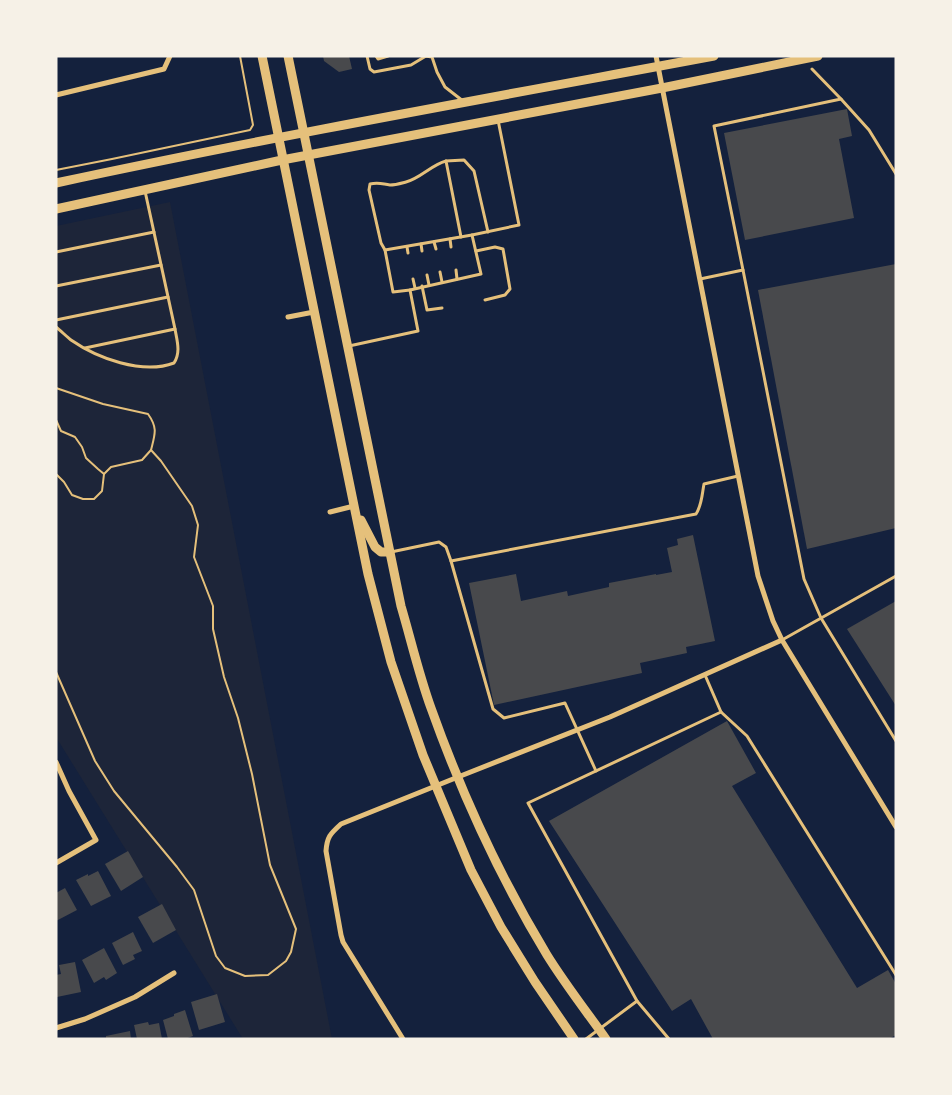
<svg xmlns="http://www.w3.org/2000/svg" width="952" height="1095" viewBox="0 0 952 1095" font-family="'Noto Sans',sans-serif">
  <rect width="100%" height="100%" fill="#14213d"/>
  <polygon fill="#1d2539" points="170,202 332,1039 243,1039 56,737 56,226"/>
  <g fill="#48494c">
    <polygon points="323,56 349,56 352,69 339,72 324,61"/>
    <polygon points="847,109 852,136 839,139 854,218 745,240 724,133"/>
    <polygon points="896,264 896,528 807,549 758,290"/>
    <polygon points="693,535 715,641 686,647 687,653 640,663 642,673 494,705 469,583 516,574 521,601 567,591 568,596 609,587 609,583 656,574 656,575 672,572 667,548 678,545 677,539"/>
    <polygon points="896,601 896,706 847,629"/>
    <polygon points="727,721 756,773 732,786 857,988 888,970 896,984 896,1035 889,1039 713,1039 691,999 672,1011 549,821"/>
    <polygon points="128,851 143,877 121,891 105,864"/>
    <polygon points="98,871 111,896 91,906 76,880 88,874 88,876"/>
    <polygon points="65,888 77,910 56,921 56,893"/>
    <polygon points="162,904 176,930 153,943 138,917"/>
    <polygon points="133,932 142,951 133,955 135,959 123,965 112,943"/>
    <polygon points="104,948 117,973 106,980 104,977 94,983 82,960"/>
    <polygon points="75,962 81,992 57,997 56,992 56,975 61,974 59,965"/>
    <polygon points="217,994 225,1022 199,1030 191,1002"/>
    <polygon points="185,1010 193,1036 185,1039 168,1039 163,1020 174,1016 174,1014"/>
    <polygon points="148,1022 149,1025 159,1023 162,1039 137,1039 134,1025"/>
    <polygon points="130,1031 131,1039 106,1039 106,1036"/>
  </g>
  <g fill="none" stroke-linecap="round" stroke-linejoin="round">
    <g stroke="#e5c07b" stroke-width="2">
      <polyline points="56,170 112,159 250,130 253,125 240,56"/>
      <path d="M 56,388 L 103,404 L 148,414 C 158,428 155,434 151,450 L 161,461 L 192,506 L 198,525 L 194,557 L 213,606 L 213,629 L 224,677 L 238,718 L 252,774 L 270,865 L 296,929 L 291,952 L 286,961 L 268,975 L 245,976 L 225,968 L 216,956 L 194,890 L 177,867 L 114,791 L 95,761 L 56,672"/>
      <polyline points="56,420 61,431 75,437 82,447 86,458 98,469 104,474"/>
      <polyline points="56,474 64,482 72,495 83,499 94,499 102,491 104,474 111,467 142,460 151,450"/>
    </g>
    <g stroke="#e5c07b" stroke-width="3">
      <polyline points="367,56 370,69 374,72 411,65 426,56"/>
      <polyline points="376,56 378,59 388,56"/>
      <polyline points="425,56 432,57 437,72 445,87 463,101"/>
      <polyline points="841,99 869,130 896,174"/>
      <polyline points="461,237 446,161 464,160 474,171 488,232"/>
      <polyline points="450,239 451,247"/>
      <polyline points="434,242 436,249"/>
      <polyline points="421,244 422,251"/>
      <polyline points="407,247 408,253"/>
      <path d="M 385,250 L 381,243 L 369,190 L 370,184 C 379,182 382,184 390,185 C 395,185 402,183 406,182 C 421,178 431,165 446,161"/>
      <polyline points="476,251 495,247 503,249 510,289 505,295 485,300"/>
      <polyline points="56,252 154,232"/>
      <polyline points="456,270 457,279"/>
      <polyline points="743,270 804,579 821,618 896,741"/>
      <polyline points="440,272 442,282"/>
      <polyline points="427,275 429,285"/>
      <polyline points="413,279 415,288"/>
      <polyline points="700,279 743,270 714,126 841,99 812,69"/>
      <polyline points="56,286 161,265"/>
      <polyline points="422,286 427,310 442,308"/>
      <polyline points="410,290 393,292 385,250 472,235"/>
      <polyline points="56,320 168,297"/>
      <path d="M 56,327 C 61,331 66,336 71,340 C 97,358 142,375 174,363 C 181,352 177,341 175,329 L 145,191"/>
      <polyline points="349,346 418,331 410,290 481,274 472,235 519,225 498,120"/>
      <polyline points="85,348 175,329"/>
      <polyline points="391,552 439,542 446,547 451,561"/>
      <polyline points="782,640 896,576"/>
      <polyline points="705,675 721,712 747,736 896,975"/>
      <path d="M 596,771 L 565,703 L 504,718 L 493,709 L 451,561 L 696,514 C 702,505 702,494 704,484 L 738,476"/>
      <polyline points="637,1001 528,803 721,712"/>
      <polyline points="586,1039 637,1001 669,1039"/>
    </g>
    <g stroke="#e5c07b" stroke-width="5">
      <polyline points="656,56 758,576 773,621 782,640 896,827"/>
      <polyline points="56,95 164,69 170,56"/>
      <polyline points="288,317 314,312"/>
      <polyline points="330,512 354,506"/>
      <polyline points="56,762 69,791 96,840 56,863"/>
      <polyline points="56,1028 85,1019 135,997 174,973"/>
      <path d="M 403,1039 L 343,942 L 341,935 L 326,851 C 327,837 330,834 341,824 L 458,777 L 610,717 L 782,640"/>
    </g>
    <g stroke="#e5c07b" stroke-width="9">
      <polyline points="262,56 368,574 391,662 423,755 471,870 501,927 535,982 574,1039"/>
      <path d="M 288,56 L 401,606 C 411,640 419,675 431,708 C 461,792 501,879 547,955 C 565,984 586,1011 606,1039"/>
      <path d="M 56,183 C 275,136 494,97 714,56"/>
      <polyline points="56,209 282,160 662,88 818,56"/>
      <polyline points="361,520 375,547 381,552 390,552"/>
    </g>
  </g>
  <rect width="952" height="1095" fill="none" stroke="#f6f1e7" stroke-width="115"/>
</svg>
